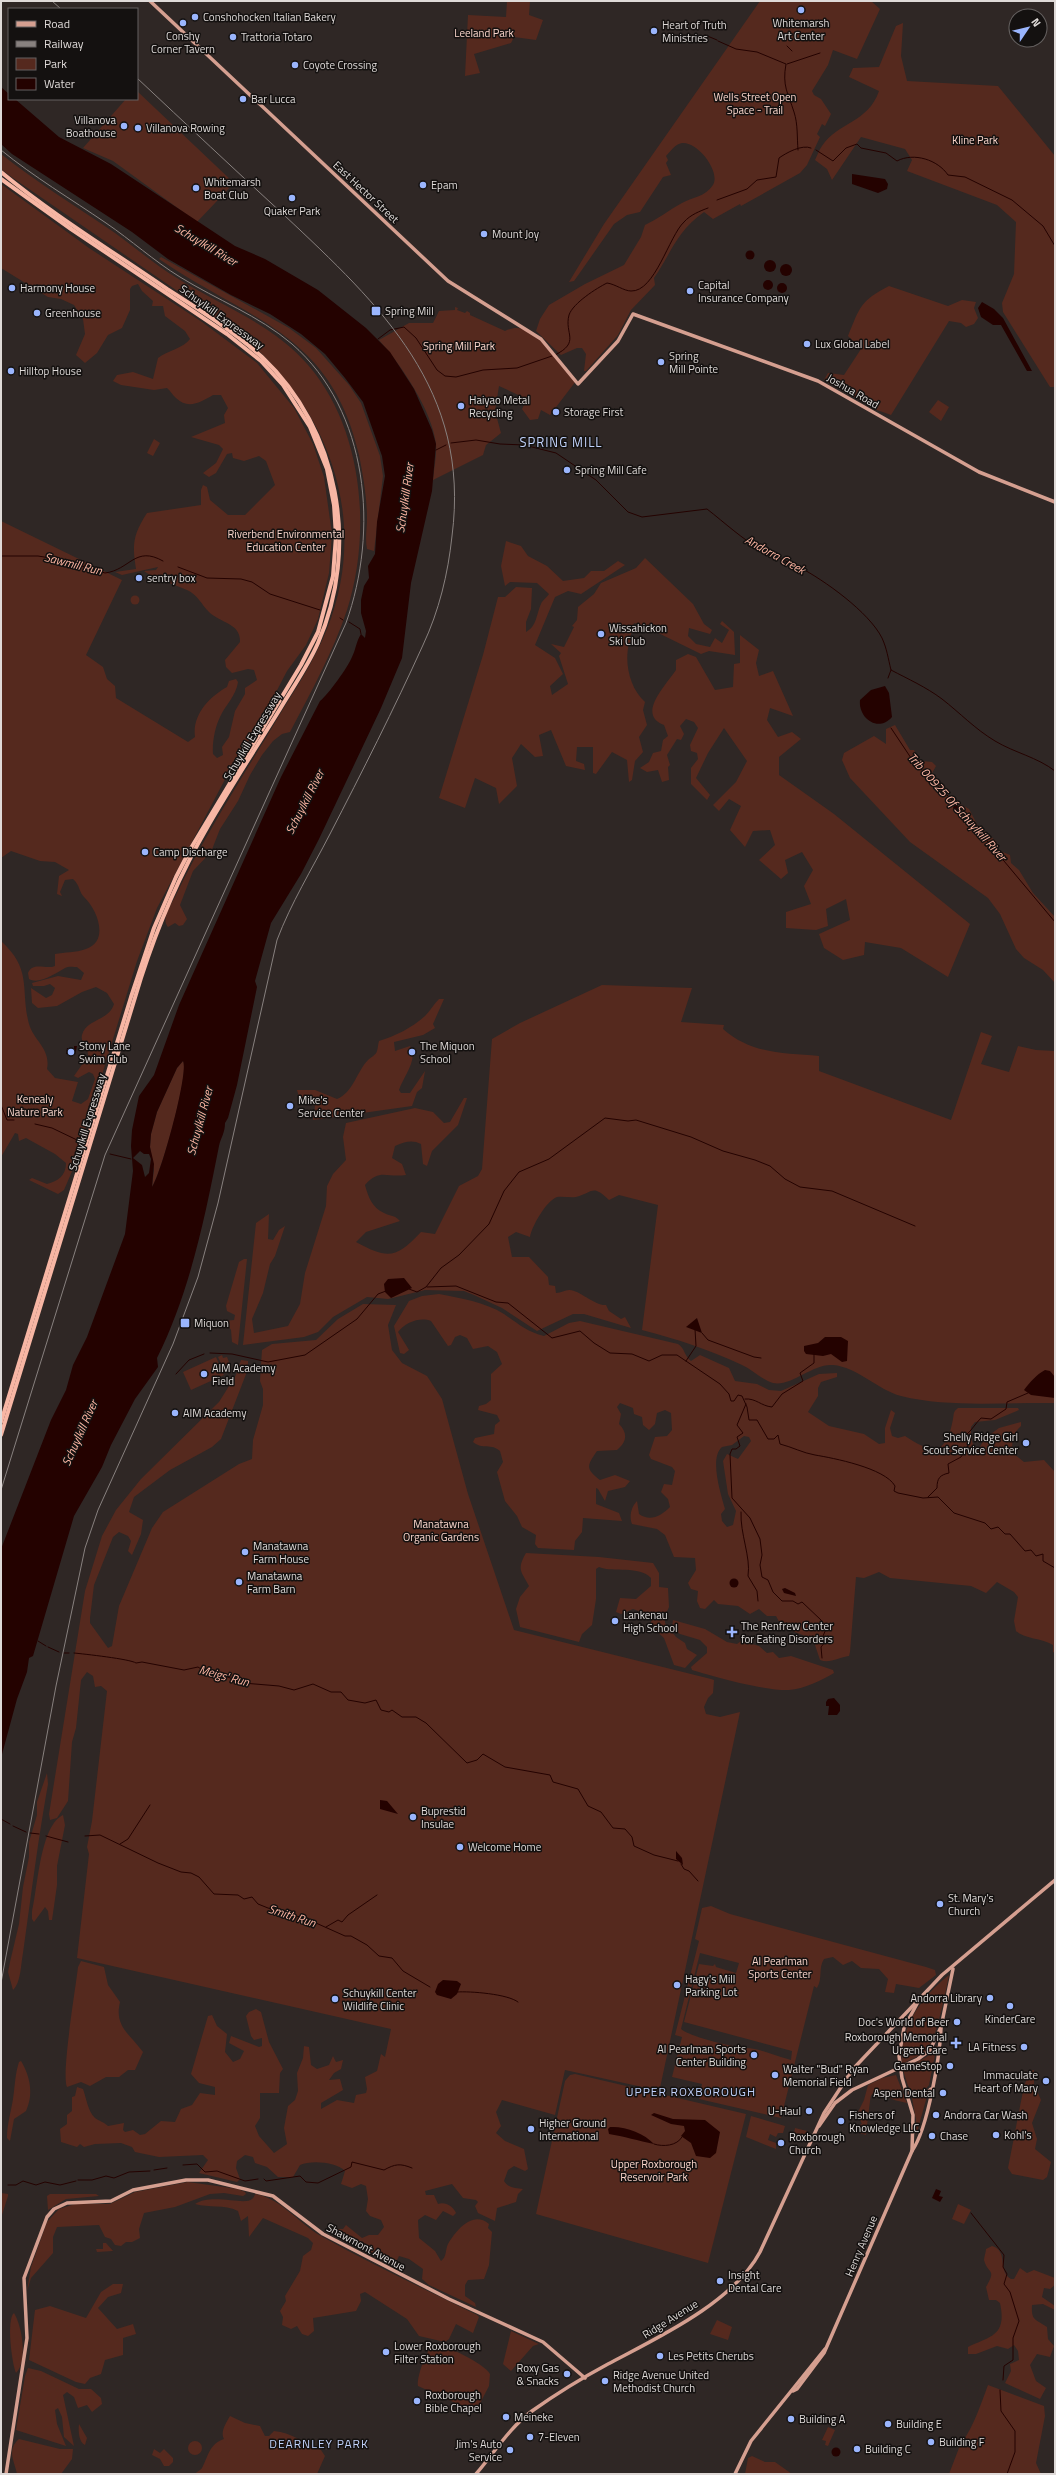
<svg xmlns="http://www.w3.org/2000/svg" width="1056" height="2475" viewBox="0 0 1056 2475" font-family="'Titillium Web',sans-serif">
  <rect width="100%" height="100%" fill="#2f2725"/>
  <g fill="#55291e" fill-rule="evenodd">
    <polygon points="507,1 530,1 529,15 543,20 536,40 514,37 511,43 474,54 480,73 465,76 468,15 506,17"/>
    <path d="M 760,1 L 871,1 L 880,9 L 857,59 L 833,50 L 828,65 L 812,91 L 814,95 L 821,99 L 831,114 L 825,126 L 822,124 L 817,134 L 820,137 L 807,165 L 800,173 L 741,206 L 740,204 L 713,219 L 704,212 C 676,232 672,252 654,278 L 655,285 L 631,310 L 618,335 L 586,371 L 584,371 L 586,354 L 582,348 L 577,348 L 561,355 L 536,331 L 540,319 L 549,305 L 585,284 L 624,265 L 641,237 L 645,225 C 658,219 669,210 682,203 C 693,197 705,197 713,185 C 721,171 697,141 682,143 C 675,144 671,151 666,156 L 668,160 L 666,163 L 671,175 L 663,177 L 640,212 L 627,215 L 614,224 L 579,274 L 574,281 L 569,282 L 604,224 Z"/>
    <path d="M 903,23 L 901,56 L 907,81 L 998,86 L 1055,156 L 1055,387 L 1050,387 L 1003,312 L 1002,303 L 1014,274 L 1016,222 L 997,205 L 907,171 L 912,160 L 905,149 L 861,137 L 832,180 L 827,169 L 815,160 C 817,156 819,150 822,146 C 838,122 868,123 879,91 L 849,77 L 853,68 L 879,67 L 896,26 Z"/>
    <polygon points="137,91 234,183 197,222 113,161 83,148 126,99 137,99"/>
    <path d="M 1,154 C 38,183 77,207 115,233 C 136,248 155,265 177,278 C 221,306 273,324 308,365 C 363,428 372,532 347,610 C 333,652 311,692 290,732 L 282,734 L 273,741 L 262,755 L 250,775 L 238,801 L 220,829 L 211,852 L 193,871 L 180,905 L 187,919 L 183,925 L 179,926 L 175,923 L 168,927 C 160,918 173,902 177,893 C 206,833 242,778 276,721 C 294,691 314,662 327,629 C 371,519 328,406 240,334 L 13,178 L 1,169 Z"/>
    <path d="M 1,184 L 89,248 L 202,322 L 257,363 L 294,408 L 313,444 L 324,477 L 332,534 L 329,573 L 318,619 L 306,645 L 287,671 L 259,725 L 231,768 L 157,908 L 137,961 L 73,1169 L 64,1190 L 58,1194 L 29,1180 L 32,1178 L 47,1184 C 58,1181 66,1176 66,1163 L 55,1154 L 26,1138 L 19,1141 L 18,1134 L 15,1133 L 1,1157 L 1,941 C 33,970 20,990 29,1024 C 34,1041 51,1049 47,1069 L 55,1078 L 78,1082 L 72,1101 L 81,1104 L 88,1099 L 95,1079 L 93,1074 L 89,1072 L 78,1078 L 74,1076 L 88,1056 C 89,1048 80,1044 82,1035 C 86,1019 109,1021 114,1004 L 107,993 L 96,987 L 82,992 L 57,1006 L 38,1008 L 32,1003 L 31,988 L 46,998 L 52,995 L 55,988 L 50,984 L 44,986 L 33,986 L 32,983 L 58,976 L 81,980 L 84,973 L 77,967 C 74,967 68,966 65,968 C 56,973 39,985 29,979 L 28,973 C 33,961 46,970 55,966 L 55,954 C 65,952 75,953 86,949 C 110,941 97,909 84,897 C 79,892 80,885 73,879 L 65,880 L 60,892 L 62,896 L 57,894 L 59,876 L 69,870 L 55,862 L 40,861 L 11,851 L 1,858 L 1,521 L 122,580 L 86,655 L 103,667 L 107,679 L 115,686 L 116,698 L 188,742 L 195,737 C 192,715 209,697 227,687 L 229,681 L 236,679 L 238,682 C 236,696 226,704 220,717 C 215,727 212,743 213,754 L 217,758 L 223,755 L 222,747 L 229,737 L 235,711 L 245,694 L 245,688 L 257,680 L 254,670 L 248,669 L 232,673 L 226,667 L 225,660 L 240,642 C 241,623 220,623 209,612 C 201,604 198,595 187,590 C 178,586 149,576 144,571 L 156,570 L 158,567 L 122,575 L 115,572 L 136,569 C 132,544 133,535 147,513 L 201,505 L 201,490 L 203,485 L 207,487 L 210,500 L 228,515 L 245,515 L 275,485 L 266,461 L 259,456 L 244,461 L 233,458 L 232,453 L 227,454 L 216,473 L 209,477 L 203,473 L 216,463 L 223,449 L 219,445 L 191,437 L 225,423 L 224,415 L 228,408 L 221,395 L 213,395 C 201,402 188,410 176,398 C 172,395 171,391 167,388 L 154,390 L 121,385 L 113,381 L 117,375 L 133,372 L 153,379 L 158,358 C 167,351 184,348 190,339 L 185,331 L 165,316 L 163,306 L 152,306 L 153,301 L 142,291 L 138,284 L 132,286 L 130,289 L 130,310 L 122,328 L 108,335 L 97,353 L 85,363 L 76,355 L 85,334 L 83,319 L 74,305 L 61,299 L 48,297 L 1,268 Z"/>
    <path d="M 161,257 L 289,328 L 316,348 L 349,385 L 361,403 L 380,456 L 383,476 L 374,551 L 367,549 C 365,539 367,529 367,518 C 367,498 363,475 359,455 C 331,332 249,321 159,259 Z"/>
    <path d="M 889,286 L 948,306 L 962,300 L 976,302 L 974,308 L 978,318 L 974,324 L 966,327 L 961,323 L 949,321 L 891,415 L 877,410 L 824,380 L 828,373 L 844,375 L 861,349 L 848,336 C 860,307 860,301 889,286 Z"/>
    <path d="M 455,307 L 458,308 L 457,310 L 465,313 L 467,311 L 470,313 L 470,315 L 505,331 C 534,316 560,362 576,381 L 550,415 L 541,410 L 538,419 L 530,420 L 522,409 L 527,399 L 499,386 L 495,411 L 501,433 L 486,445 L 483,455 L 433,480 C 434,468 437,455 436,444 C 432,410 401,365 379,340 L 409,323 L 433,323 L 439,311 L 455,310 Z"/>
    <polygon points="938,400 949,407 941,421 929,412"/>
    <polygon points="154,439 160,443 153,456 147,453"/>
    <path d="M 506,541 L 521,546 L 528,556 L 547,566 L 563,581 L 584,578 L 591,571 L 604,571 L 618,561 L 625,565 L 581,594 L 568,591 L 555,597 L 535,645 L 555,658 L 563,674 L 550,686 L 552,695 L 568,684 L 559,656 L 561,653 L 551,644 L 564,647 L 574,627 L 572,626 L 577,620 L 578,607 L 594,594 L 601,583 L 636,568 L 645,558 L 693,604 L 704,624 L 712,630 L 710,634 L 689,628 L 688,636 L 696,644 L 710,647 L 715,638 L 722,643 L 729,630 L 720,624 L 722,621 L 734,632 L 735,655 L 709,651 L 701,654 L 646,627 L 646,630 L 637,630 L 638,624 L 634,623 L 630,638 L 633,643 L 629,644 C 624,663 630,689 645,702 L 643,710 L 647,725 L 639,737 L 643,752 L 635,761 L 632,780 L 629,782 L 627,760 L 612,752 L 596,774 L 593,773 L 593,747 L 577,747 L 576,761 L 584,764 L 585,770 L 566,766 L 551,730 L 539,735 L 543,756 L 535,757 L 521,744 L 512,758 L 517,786 L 499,804 L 496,788 L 475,778 L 465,808 L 439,798 L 483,655 L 498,597 L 505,597 L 516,587 L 532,588 L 531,609 L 526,622 L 526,632 C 537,626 536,615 541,604 C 542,601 547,597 549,594 L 537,583 L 510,582 L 505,586 L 501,566 Z"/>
    <circle cx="135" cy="600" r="4.5"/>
    <path d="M 740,635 L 759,650 L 756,663 L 759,676 L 773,671 L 793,716 L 770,708 L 767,720 L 778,737 L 792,732 L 801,739 L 779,757 L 779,775 L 834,814 L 970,924 L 948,977 L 901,948 L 865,942 L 864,955 L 843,960 L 824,948 L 819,934 L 850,920 L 846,899 L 826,909 L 828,926 L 816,930 L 786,928 L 786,912 L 811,904 L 804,886 L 813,870 L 802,852 L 785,860 L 788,873 L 781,879 L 759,860 L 775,845 L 770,830 L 753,831 L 745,847 L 730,830 L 741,806 L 729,799 L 719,811 L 713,805 L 736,782 L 747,761 L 724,728 L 708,753 L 696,778 L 710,795 L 707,800 L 691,784 L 691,768 L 698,759 L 697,753 L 691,751 L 690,745 L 698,728 L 694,722 L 686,719 L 680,726 L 684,734 L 681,740 L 677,739 L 667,755 L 670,765 L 668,767 L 669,780 L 662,782 L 658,770 L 647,772 L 640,768 L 649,762 L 653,753 L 661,751 L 663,740 L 668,736 L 664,725 C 636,715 666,685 676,670 L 676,660 L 688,654 L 696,657 L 715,690 L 733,687 L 734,664 L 740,663 Z"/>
    <polygon points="895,725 910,750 914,750 917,758 922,761 932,762 936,766 931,775 951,799 969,809 978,826 996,841 998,850 1010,855 1011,863 1019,870 1033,893 1055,917 1055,983 1043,970 1024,958 1016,949 1000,914 988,898 910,842 850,778 842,760 844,753 874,736 886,744 886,729"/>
    <path d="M 602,985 L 692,988 L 681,1022 L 724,1025 L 723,1029 C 751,1054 784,1053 819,1056 L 819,1071 L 951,1120 L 981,1032 L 992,1036 L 981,1064 L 1009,1072 L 1018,1046 L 1036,1050 L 1055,1051 L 1055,1403 C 1006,1402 949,1408 901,1396 C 878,1390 857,1367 833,1365 C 813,1363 791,1387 773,1383 C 762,1380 753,1370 742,1365 C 710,1350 677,1339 642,1330 L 658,1205 L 619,1195 L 609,1200 C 592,1184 594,1192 576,1197 C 570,1198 563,1196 557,1197 C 546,1201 532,1226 530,1237 L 516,1232 L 508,1237 L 512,1257 L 529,1257 L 548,1277 L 549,1285 L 555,1286 L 556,1293 C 561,1293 565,1290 569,1290 C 578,1289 595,1306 606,1305 L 609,1311 L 621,1319 L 625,1317 L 631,1328 L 584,1314 L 573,1314 L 537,1331 L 502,1308 L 474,1295 L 464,1291 L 425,1290 L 388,1299 L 367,1297 L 333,1317 L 318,1332 L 304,1337 L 243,1345 L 256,1223 L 269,1214 L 268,1239 L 273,1240 L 279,1230 L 285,1226 L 275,1256 L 270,1264 L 263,1293 L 252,1319 L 254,1333 L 288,1326 L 300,1304 L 305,1273 L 326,1206 L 327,1186 L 333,1174 L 346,1160 L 343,1137 L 346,1123 L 415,1108 L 433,1112 L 444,1123 L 450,1122 L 464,1098 L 467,1098 L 458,1125 L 432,1151 L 427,1166 L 423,1164 L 421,1144 C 412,1139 404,1142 395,1146 L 392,1158 L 402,1164 L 406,1175 C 386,1178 380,1168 365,1185 C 368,1196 372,1208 384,1213 C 392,1217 393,1214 400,1221 L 366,1232 L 356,1242 C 389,1260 396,1258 421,1232 L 435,1234 L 459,1186 L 478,1176 L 482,1169 L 492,1039 L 520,1023 Z"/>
    <path d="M 439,999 L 444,999 L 433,1024 L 435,1028 L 423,1035 L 394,1042 L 395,1051 L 410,1046 C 419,1059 403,1077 399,1090 L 401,1093 L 410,1093 L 425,1071 L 422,1088 L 417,1092 L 412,1106 L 313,1120 L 315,1106 L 300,1100 L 297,1090 L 315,1090 L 337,1099 C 353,1093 357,1071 368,1060 C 371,1057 376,1055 377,1051 C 378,1048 378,1044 379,1041 C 395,1036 412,1028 425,1016 C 430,1011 434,1004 439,999 Z"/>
    <path d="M 183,1061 C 190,1072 161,1174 152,1187 L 154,1170 L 150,1147 L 151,1134 L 157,1112 L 177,1068 Z"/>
    <polygon points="244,1259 247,1259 238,1345 232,1342 231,1330 225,1321 234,1320 235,1315 227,1311 226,1306 239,1262"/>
    <path d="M 439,1294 C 460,1298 485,1302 504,1314 C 517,1323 527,1332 544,1336 L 569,1323 L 580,1321 L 678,1344 C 685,1348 684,1356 691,1361 L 700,1355 L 729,1368 L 735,1381 L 757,1384 L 769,1390 L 781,1391 L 819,1374 L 837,1373 L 837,1377 L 821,1382 L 818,1388 L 818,1396 L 808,1412 L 829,1426 L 864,1434 L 879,1444 L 885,1443 L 885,1428 L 891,1410 L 895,1413 L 890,1428 L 892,1436 L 898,1438 L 905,1436 C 932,1454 946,1457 953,1419 C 954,1413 953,1412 958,1408 L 1018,1408 L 1019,1410 L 995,1420 L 975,1422 L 971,1427 C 971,1435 970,1446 979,1449 L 984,1439 L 999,1428 L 1021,1422 L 1021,1426 C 1013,1433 1010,1444 1014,1454 L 1024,1462 L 1044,1460 L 1055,1472 L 1055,1653 L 1053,1652 L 1053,1645 C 1042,1638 1024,1639 1016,1631 L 1014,1621 L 1018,1597 L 1014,1592 L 997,1582 L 986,1593 L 971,1586 L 890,1578 L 879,1572 L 864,1578 L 856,1577 L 850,1652 L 849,1656 C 839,1657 830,1664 820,1660 L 813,1639 L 782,1627 L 776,1616 L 767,1616 L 759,1609 L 750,1614 L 738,1606 L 718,1604 L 714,1600 L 705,1609 L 700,1608 L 697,1601 L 698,1591 L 691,1589 L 688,1583 L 696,1570 L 695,1558 L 674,1557 L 665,1535 L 657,1529 L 632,1524 C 629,1517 631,1507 637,1501 L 639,1514 C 650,1522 661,1516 670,1507 L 668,1499 L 661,1492 L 664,1484 L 672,1485 L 675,1471 L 672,1467 L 651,1459 L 649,1455 L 655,1437 L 667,1436 L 672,1430 L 671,1413 L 665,1410 L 657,1413 L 655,1424 L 649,1430 L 643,1425 L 642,1417 L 634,1414 L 633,1408 L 620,1403 L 617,1407 L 621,1414 L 619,1424 C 628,1433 627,1442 617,1450 L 597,1451 C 587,1466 585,1468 600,1480 L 615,1475 L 630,1481 L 625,1487 L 608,1491 L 605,1501 L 598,1489 L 596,1488 L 596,1504 L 619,1513 L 622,1521 L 583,1518 L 582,1532 L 575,1541 L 574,1550 L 538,1548 L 535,1544 L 536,1535 L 522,1527 L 517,1516 L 505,1501 L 497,1472 L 503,1462 L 500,1451 C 492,1443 482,1450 473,1442 L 475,1438 L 494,1434 L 495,1425 L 500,1421 L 497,1415 L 478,1410 L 479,1406 L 486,1404 L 491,1400 L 491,1374 L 502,1364 L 497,1352 L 488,1346 L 473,1349 L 467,1338 L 460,1335 L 455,1337 L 451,1345 L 448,1346 L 431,1321 C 420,1317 406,1322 398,1332 L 409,1350 L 404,1354 L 400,1353 L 394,1326 L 409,1301 L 422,1296 ZM 744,1436 L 749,1437 L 751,1441 L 738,1459 L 727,1454 L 723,1461 L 728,1494 L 736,1511 L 733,1525 L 727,1527 L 722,1521 L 721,1514 L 725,1509 C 721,1495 709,1458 722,1447 L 732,1445 Z"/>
    <path d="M 363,1304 L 396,1305 L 388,1325 L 392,1350 L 402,1363 L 427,1376 L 442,1399 L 468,1494 L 514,1630 L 711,1679 L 714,1680 L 713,1693 L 708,1698 L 704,1707 L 706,1714 L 720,1717 L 740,1712 L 660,2088 L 656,2090 L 565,2070 L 555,2115 L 502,2100 L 496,2112 L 501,2126 L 496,2133 L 505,2141 L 524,2149 L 528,2169 L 525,2171 L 514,2166 L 508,2170 L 504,2181 C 508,2188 516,2188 523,2189 L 518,2194 L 516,2202 L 497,2208 L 495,2221 L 478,2213 L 475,2206 L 478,2202 L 476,2200 L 463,2198 L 452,2184 L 425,2191 L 426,2195 L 434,2195 L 438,2204 C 445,2201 454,2207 456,2213 L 453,2216 L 443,2211 L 436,2220 L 425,2215 L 418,2220 L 419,2238 L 435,2251 L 441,2261 C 447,2257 445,2250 448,2244 C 456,2231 472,2210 489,2224 L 488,2228 L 492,2232 L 489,2265 L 484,2279 L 468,2280 L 465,2285 L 465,2296 L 475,2303 L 476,2307 L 429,2285 L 422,2279 L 423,2269 L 409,2259 L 399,2256 L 395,2264 L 392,2265 L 340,2235 L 338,2229 L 343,2229 L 346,2225 L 362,2238 L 369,2235 L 378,2235 L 384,2227 L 381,2220 L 370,2216 L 366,2211 L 368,2199 L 366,2186 L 361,2184 L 352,2188 L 341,2184 L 345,2171 C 337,2162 311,2160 300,2165 L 293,2177 L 278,2177 L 267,2167 L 255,2163 L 253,2157 L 245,2155 L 237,2161 L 236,2168 L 240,2179 L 237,2182 L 199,2173 L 208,2160 L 203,2155 L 159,2157 L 135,2152 L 132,2147 L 121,2143 L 95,2144 L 84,2147 L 80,2144 L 77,2147 L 61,2142 L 60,2129 L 67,2124 L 67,2115 L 72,2111 L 72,2097 L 75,2096 L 77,2087 L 83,2089 C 86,2097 88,2112 95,2118 C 99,2121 104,2122 108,2126 L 124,2123 L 123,2130 L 125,2132 L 133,2130 L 140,2135 L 145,2134 L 161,2121 L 175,2122 L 181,2109 L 192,2105 L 200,2093 L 215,2095 L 215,2087 L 199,2083 L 191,2074 L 208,2016 L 212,2015 L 217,2026 L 227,2034 L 225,2052 L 233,2062 L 240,2059 L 244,2051 L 229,2043 L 231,2036 L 259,2047 L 262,2046 L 262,2038 L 254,2040 L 251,2036 L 246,2016 L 249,2012 L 256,2009 L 261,2012 L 269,2042 L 283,2069 L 280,2073 L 279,2093 L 260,2093 L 260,2118 L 255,2126 L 259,2136 L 274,2153 L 287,2144 L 284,2128 L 288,2106 L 295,2100 L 298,2091 L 297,2073 L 303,2058 L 304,2046 L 309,2047 L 311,2065 L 317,2069 L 329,2065 L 333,2056 L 336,2062 L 343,2060 L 341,2069 L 334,2073 L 329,2080 L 340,2079 L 343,2090 L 321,2103 L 321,2109 L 337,2100 L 354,2103 L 356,2095 L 366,2093 L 367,2089 L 365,2077 L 377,2071 L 381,2054 L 385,2057 L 391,2029 L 77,1958 L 89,1854 L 87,1847 L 92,1821 L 107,1691 L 101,1686 L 95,1687 L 93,1676 L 87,1672 L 81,1680 L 76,1728 L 72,1742 L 68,1801 L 57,1818 L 50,1820 L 49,1814 L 85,1591 L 102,1536 L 116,1510 L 141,1479 L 219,1402 L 236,1375 L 241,1360 L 248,1361 L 248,1369 L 221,1439 L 212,1447 L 170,1470 L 134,1497 L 129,1512 L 143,1520 L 141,1534 L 132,1555 L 128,1551 L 131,1541 L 128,1536 L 119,1532 L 113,1537 L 94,1585 L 90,1618 L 90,1623 L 108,1648 L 112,1646 L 119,1606 L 152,1528 L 163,1512 L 239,1464 L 252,1459 L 253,1440 L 263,1405 L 263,1389 L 260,1381 L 262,1350 L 272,1344 L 316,1340 L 338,1319 Z"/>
    <polygon points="222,1355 223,1358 227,1357 230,1365 226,1374 218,1357"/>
    <polygon points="216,1357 224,1375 191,1390 183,1372"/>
    <path d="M 526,1553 L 599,1557 L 653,1563 L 659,1573 L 659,1587 L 668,1588 L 669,1607 L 665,1616 L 665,1623 L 676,1637 L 685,1643 L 687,1649 L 697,1655 L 685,1668 L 674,1665 L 664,1638 L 650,1625 L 652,1619 L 650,1615 L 633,1609 L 621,1614 L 616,1612 L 620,1598 L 636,1599 L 651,1586 L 651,1578 C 639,1565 614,1573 599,1567 L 596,1569 L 596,1599 L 592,1625 L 582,1634 L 579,1642 L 520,1627 L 516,1609 L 520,1597 L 529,1586 C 522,1572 516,1570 526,1553 Z"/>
    <path d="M 673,1620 L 705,1629 L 727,1642 L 737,1644 L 741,1641 L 759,1646 L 767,1653 L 773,1652 L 779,1658 L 791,1656 L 833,1670 L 834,1673 C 822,1680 804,1689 789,1690 C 765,1691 715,1677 692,1670 L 691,1667 L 707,1653 L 707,1647 L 700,1640 L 680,1634 L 672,1627 Z"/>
    <path d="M 47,1773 L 48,1784 C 38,1840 31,1896 23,1953 C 21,1963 21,1983 13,1990 L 8,1972 L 10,1962 L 19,1924 L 23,1887 L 29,1857 L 29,1842 L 37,1815 L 37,1802 Z"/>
    <path d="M 63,1815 L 65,1825 L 57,1866 L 57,1885 L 52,1920 L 49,1920 L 48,1911 L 45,1907 L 34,1922 L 32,1919 L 32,1912 C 38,1887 40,1826 63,1815 Z"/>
    <path d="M 711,1906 L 730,1914 L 926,1967 L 935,1970 L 936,1975 L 919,1988 L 896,1984 L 894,1993 L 885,1992 L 888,1979 L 879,1969 L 861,1968 L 852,1961 L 843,1965 L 833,1957 L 824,1959 C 818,1968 823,1978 817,1988 L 814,1986 L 781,2118 L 699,2099 L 702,2084 L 672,2077 L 682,2037 L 675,2035 L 699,1941 L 695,1939 L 702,1908 ZM 700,1953 L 739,1963 L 736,1973 L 716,1967 L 715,1964 L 713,1966 L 699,1964 L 684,2022 L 792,2051 L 791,2060 C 778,2057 759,2048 746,2048 C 733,2047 690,2037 681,2029 Z"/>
    <path d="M 81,1961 L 104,1967 L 108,1985 L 120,2002 C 114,2027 130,2034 143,2052 L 135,2070 L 128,2070 L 119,2077 L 106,2077 L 90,2086 L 81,2082 L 67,2087 C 61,2075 76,1986 78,1967 Z"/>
    <path d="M 949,1975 C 946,1990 937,2037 928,2048 C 922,2056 911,2059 902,2064 C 899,2028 921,1997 949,1975 Z"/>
    <polygon points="937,2045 929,2085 922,2093 914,2093 908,2086 903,2070 928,2056"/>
    <path d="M 21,2061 C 30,2076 34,2094 26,2111 L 14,2119 L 10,2141 L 7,2138 C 7,2124 11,2112 13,2099 C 15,2086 15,2074 19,2062 Z"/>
    <polygon points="1034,2070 1034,2084 1041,2100 1032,2123 1037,2139 1035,2149 1051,2162 1047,2177 1043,2180 1012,2174 1008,2168 1024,2086 1030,2071"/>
    <polygon points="575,2074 746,2114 708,2263 536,2214 565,2081 570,2075"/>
    <path d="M 896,2075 L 907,2103 L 894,2100 L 879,2091 C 876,2092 873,2092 871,2096 C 870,2098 867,2128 866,2135 L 852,2131 L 852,2128 L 862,2124 L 857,2114 L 864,2100 L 868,2085 L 882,2078 Z"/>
    <polygon points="927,2096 916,2136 916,2120 912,2098 921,2098"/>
    <polygon points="751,2116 785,2126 783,2133 778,2133 776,2137 770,2134 768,2140 776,2143 776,2149 746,2137"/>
    <polygon points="795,2128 807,2131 806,2135 794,2133"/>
    <polygon points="188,2182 238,2189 245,2192 246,2194 243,2196 224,2193 210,2194 175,2207 144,2213 139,2229 140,2238 132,2242 126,2242 121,2246 115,2245 111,2239 105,2237 99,2225 57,2227 53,2237 53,2253 31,2278 27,2291 31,2267 47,2222 59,2209 75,2204 110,2204 135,2192"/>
    <polygon points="1,2193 8,2194 8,2196 1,2218"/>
    <polygon points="50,2194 96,2194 99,2196 66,2199 48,2210 47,2196"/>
    <path d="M 256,2194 C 283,2200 298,2223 321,2236 C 372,2265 425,2289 477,2315 L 479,2317 L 473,2333 L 456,2324 L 449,2339 L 445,2342 L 419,2336 L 407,2319 L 365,2292 L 360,2294 L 361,2301 L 356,2311 L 313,2318 L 314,2331 L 308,2336 L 302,2334 L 297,2326 L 291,2329 L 282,2325 L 283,2317 L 280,2311 L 286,2301 L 285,2296 L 300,2271 L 303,2256 L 311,2250 L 313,2243 L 308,2238 L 263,2218 L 249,2237 L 248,2216 L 241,2221 L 238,2211 C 224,2204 209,2208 195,2204 C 212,2193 245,2206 252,2199 C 254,2198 254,2195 256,2194 Z"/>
    <polygon points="958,2204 971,2210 964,2224 952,2219"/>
    <polygon points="103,2243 106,2243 113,2251 97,2252 96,2249 103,2249"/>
    <path d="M 992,2246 C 1009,2251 997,2271 1011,2279 L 1014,2279 L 1020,2268 L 1027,2273 L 1034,2270 L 1055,2278 L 1055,2285 L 1050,2289 L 1044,2288 L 1042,2297 L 1055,2306 L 1055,2310 L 1043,2304 L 1032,2305 C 1031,2321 1036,2319 1047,2327 L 1048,2339 L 1054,2346 L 1050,2357 L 1037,2354 L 1030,2365 L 1036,2381 L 1046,2388 L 1040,2399 L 1005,2383 L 1011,2371 L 1010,2364 L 1019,2360 L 1018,2351 L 1014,2345 L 1008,2349 L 997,2346 L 976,2354 L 968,2354 L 968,2347 C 991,2336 1007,2336 1000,2303 L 996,2300 L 989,2300 L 986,2287 C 997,2268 988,2275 984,2260 C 984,2257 986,2252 986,2249 Z"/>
    <polygon points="113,2284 123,2284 121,2293 108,2297 98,2308 117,2329 133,2324 136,2334 123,2338 123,2355 105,2360 101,2374 90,2378 85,2384 76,2382 29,2360 35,2310 50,2306 86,2318 101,2292"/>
    <path d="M 14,2313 C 22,2326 28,2361 16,2373 C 12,2365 6,2319 14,2313 Z"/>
    <polygon points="717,2320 732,2327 728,2340 710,2334"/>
    <polygon points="511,2331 539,2344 533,2346 511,2371 503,2364"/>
    <path d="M 434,2345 C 447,2345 483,2363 490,2374 L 489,2386 L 476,2411 L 473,2411 L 418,2386 C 416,2379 426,2349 434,2345 Z"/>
    <polygon points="28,2368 41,2371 79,2389 91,2389 101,2398 102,2404 92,2412 87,2405 78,2408 74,2397 67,2392 63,2395 74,2446 64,2437 62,2417 58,2408 55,2410 57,2424 66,2446 16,2430 25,2376"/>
    <path d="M 988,2385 L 1044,2406 L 1045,2416 L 1036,2463 L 1041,2474 L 949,2474 L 959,2448 L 954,2441 L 963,2441 C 974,2425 981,2404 988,2385 Z"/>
    <path d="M 230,2416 L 245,2423 L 260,2426 L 265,2436 L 269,2436 L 274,2431 C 292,2432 306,2445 321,2450 L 325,2456 L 317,2474 L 195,2474 C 196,2472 201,2470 202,2468 C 208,2457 209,2444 224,2439 C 220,2432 226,2423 230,2416 Z"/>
    <path d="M 79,2424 L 87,2438 L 85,2445 C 79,2443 78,2431 79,2424 Z"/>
    <polygon points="828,2427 835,2430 828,2446 825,2445 826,2441 822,2440"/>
    <path d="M 19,2439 L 60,2449 L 73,2449 L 72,2459 L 61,2474 L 17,2474 C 15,2462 6,2450 19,2439 Z"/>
    <circle cx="195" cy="2448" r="7"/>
    <polygon points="154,2449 160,2453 164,2449 173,2458 173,2462 169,2466 164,2466 160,2459 152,2455"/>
    <polygon points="752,2456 765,2462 775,2462 792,2474 745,2474 748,2458"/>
  </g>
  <g fill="#240200" fill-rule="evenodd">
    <path d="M 1,87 L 9,94 L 9,99 L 15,99 L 59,137 L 111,164 L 235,246 L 265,259 L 318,290 L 366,328 L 390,352 L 403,372 L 414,389 L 432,430 L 436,444 L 432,491 L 411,583 L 402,658 L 381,708 L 319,839 L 301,874 L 271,923 L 255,981 L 257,987 L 237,1085 L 228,1118 L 225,1123 C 225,1133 221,1137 219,1146 C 205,1217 190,1292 157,1358 L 158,1367 L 135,1399 L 111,1445 L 102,1467 L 74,1516 L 33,1656 L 29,1658 L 27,1672 L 17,1699 L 1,1758 L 1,1549 L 51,1420 L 66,1390 L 73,1365 L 87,1337 L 125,1234 L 133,1171 L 131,1146 L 132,1130 L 139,1096 L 154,1075 L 179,1005 L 281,777 L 320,701 C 328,695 348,667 352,657 C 356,649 356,642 361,634 L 365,638 L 366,631 L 361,613 L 361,600 L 364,586 L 369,578 L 368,566 L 375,554 L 377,522 L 385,476 L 382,456 L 363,402 L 345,378 L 325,354 L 301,334 L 270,314 L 231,295 L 168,259 L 132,232 L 12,154 L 1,144 ZM 183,1061 C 189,1072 161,1175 152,1187 L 154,1164 L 150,1147 L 151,1134 L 157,1112 L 177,1068 ZM 140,1151 L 144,1154 L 149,1154 L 151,1159 L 149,1173 L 145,1177 L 142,1165 L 133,1158 Z"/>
    <polygon points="852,174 885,179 888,184 887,189 878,193 852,184"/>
    <circle cx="750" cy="255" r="4.5"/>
    <circle cx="770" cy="266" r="6"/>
    <circle cx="786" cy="270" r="6"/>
    <circle cx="768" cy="285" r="5"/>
    <circle cx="782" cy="288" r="5"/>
    <polygon points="982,302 994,309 1003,318 1032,371 1027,371 1001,325 993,325 981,317 978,308"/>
    <path d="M 885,686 L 889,693 L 892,717 C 878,733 858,718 860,700 L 871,690 Z"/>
    <polygon points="954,805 960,807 965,815 957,814 953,808"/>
    <polygon points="74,1046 77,1046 75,1055 66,1054 67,1048 74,1049"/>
    <polygon points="404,1278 412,1288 391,1298 385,1292 384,1284 388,1279"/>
    <polygon points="697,1318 702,1333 686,1327"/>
    <polygon points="825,1337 841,1337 848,1341 847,1361 842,1362 831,1354 823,1356 806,1354 804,1351 804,1346 818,1343"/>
    <path d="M 1045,1370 L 1050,1371 L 1055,1377 L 1055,1398 L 1031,1395 L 1024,1390 C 1030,1382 1036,1375 1045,1370 Z"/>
    <circle cx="734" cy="1583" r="4.5"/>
    <polygon points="785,1588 795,1593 796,1596 784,1593 782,1589"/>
    <polygon points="828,1699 834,1698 840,1705 840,1711 837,1715 828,1715 829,1706 826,1706 826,1702"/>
    <polygon points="380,1800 387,1801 398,1814 380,1809"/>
    <polygon points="676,1851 682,1858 683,1865 676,1859"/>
    <polygon points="443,1980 457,1981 461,1984 457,1994 451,1999 437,1995 435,1992 438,1984"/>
    <polygon points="654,2113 673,2119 705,2120 720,2132 716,2153 710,2158 696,2156 691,2143 681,2136 685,2131 684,2126 671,2124 651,2115"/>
    <path d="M 610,2127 C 625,2126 644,2133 654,2144 C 639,2141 623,2136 609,2134 L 608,2129 Z"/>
    <polygon points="936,2189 941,2191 939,2196 943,2197 940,2202 932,2198"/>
    <circle cx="836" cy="2452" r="4.5"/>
  </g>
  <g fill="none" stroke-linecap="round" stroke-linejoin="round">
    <g stroke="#240200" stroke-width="1">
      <polyline points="705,35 717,40"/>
      <path d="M 718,41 L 736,49 L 757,52 L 786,64 C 782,86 788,93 794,112 C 798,124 797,138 798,150"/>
      <polyline points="787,46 792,51"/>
      <polyline points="787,64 820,53"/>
      <path d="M 816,150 L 833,161 L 846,148 L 857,144 L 861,148 L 886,153 L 897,161 C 914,152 938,160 948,175 L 965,177 L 1012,200 L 1043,226 L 1055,246"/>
      <path d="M 717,200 L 747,189 L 757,180 L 776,177 L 779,158 C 786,153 802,144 811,148"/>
      <polyline points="378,339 390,330 404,327 416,338 437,370 445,376 456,377 483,370 517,368 552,356"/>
      <path d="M 555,355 C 581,342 564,334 569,315 C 573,303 597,288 607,283 C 615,284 624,291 631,291 C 655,292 669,236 684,222 C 690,215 700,211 708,208"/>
      <path d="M 451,443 L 476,440 L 500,444 L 524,445 L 556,453 L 596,480 L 628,512 L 642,517 L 707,509 C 725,523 742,539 763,551 C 774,557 787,561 799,567 C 824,580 869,612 882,638 C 887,649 888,658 891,670 C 908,679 926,687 942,699 C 960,713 975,729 995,741 C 1015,753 1037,757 1055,771"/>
      <polyline points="436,450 446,445"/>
      <path d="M 1,556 L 38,556 L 63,560 L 105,573 C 130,570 135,545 163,561"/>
      <polyline points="178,567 207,578 241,579 252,582 270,594 320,610"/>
      <polyline points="340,618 343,620"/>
      <polyline points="349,622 360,629 361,634"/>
      <polyline points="888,678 891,670"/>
      <polyline points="891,728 913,761 957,805"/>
      <polyline points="963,812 1055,922"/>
      <polyline points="1,1105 7,1120 14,1120"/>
      <polyline points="35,1124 52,1128 77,1140"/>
      <polyline points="110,1154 131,1159"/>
      <path d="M 427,1287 L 456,1286 L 496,1302 L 508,1303 L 552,1338 L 580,1331 L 594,1343 L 610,1353 L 632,1354 L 649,1361 L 662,1355 L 677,1355 L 720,1384 L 729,1394 L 731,1401 L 734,1401 L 738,1395 L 742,1396 L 747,1407 L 749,1420 L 757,1420 L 768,1439 L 774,1439 L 778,1435 L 780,1444 C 792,1447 803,1453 815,1455 C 833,1458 885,1468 895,1486 L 894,1491 L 898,1493 L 923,1498 L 938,1497 L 954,1513 L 985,1523 L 991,1529 L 998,1527 L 1005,1534 L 1010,1534 L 1025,1551 L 1031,1550 L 1036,1556 L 1043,1554 L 1043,1561 L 1055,1568"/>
      <polyline points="409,1289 417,1292 426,1287 441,1268 459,1255 489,1224 504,1191 519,1172 549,1159 605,1118 628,1121 636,1120 691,1137 723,1151 755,1160 770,1166 785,1179 800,1187 832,1191 915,1226"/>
      <polyline points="702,1333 708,1340 754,1357 761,1358"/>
      <polyline points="210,1353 232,1354 268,1362 305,1355 357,1319 378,1294 386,1291"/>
      <polyline points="686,1361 696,1346 695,1329"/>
      <polyline points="176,1374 189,1360 204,1354"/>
      <path d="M 745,1399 C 756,1398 761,1406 772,1407 L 782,1394 L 803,1381 L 800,1373 L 814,1363 L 814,1353"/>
      <polyline points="746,1404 737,1425 743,1433 737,1437 740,1446 736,1449 732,1449 730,1454 732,1498 750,1518 760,1539 762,1555 760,1565 762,1577 768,1580 773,1592 782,1601 793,1601 798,1604 802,1602 821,1620 826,1629 823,1636 826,1641 821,1647 822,1658"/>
      <path d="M 928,1497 L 937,1488 C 937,1478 940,1475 949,1473 L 948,1464 L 961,1457 L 968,1446 L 966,1435 C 972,1430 975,1424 981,1418 L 991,1419 L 1006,1409 L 1007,1402 L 1028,1393"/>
      <path d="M 741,1512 C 740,1534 751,1557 748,1576 L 757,1591 L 758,1601"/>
      <polyline points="38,1641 46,1646"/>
      <polyline points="48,1647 59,1652"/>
      <polyline points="64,1653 69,1653"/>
      <path d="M 74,1653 C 84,1654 130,1659 136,1663 L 142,1662 L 184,1670 L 198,1667 L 204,1671 L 220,1674 L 243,1683 L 279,1686 L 294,1690 L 313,1684 L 331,1692 L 341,1692 L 348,1700 L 365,1703 L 376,1700 L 381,1710 L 389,1712 L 392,1710 L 402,1717 L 416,1717 L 426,1723 L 467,1763 L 477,1760 L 483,1754 L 505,1767 L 550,1775 L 553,1782 L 578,1789 L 588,1806 L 601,1812 L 613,1828 L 625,1829 L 632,1837 L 634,1846 L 654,1855 L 678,1861"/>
      <polyline points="1,1819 10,1824"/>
      <polyline points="13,1826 26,1832"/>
      <polyline points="30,1833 39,1834"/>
      <polyline points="46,1836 68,1842"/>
      <polyline points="85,1836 100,1835 158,1863 181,1872 191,1873 199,1877 214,1894 238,1895 244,1899 252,1897 258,1904 268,1908 307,1919 345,1936 351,1936 367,1945 379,1956 392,1958 403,1971 430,1987"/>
      <polyline points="120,1844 128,1839 150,1805"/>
      <polyline points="681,1864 684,1869 689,1871 698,1881"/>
      <polyline points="326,1927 338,1920 342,1922 348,1915 377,1895"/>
      <path d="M 457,1992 C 470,1991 508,1994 518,2002"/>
      <path d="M 654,2144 C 663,2147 677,2146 682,2137"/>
      <polyline points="183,2165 197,2164 205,2172 217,2171 245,2181 258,2179"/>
      <polyline points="154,2170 167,2168"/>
      <path d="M 264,2179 L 266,2181 L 300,2176 L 306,2182 L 318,2183 L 351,2167 L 352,2162 L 384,2170 C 395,2164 400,2163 412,2168"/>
      <polyline points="78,2180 92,2180 106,2176 114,2178 129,2172 150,2171"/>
      <polyline points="8,2185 16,2185 23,2181 36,2185 45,2182 60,2185 76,2181"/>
      <polyline points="971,2213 1004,2255 1003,2267 1007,2274 1004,2284 1010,2292 1019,2321 1013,2338 1013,2360 1004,2366 1003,2380"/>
      <polyline points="1000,2390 1001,2411 1015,2431 1015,2452 1007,2474"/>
    </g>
    <g stroke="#d59f90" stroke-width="3.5">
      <polyline points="150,1 448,281 541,339 578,384 618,341 633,314 818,381 979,472 1055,502"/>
      <path d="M 907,2091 C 915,2098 923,2098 931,2089"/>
      <polyline points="819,2126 835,2103 852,2090 918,2059 930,2050 941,2027 953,1969"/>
      <polyline points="912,2151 913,2115 902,2078 899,2056 904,2028 919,2000"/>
      <path d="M 793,2391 L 797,2389 L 824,2353 L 912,2151 C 928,2128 940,2056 941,2027"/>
      <polyline points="6,2474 27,2338 24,2278 47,2217 54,2209 67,2203 111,2201 133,2190 186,2180 208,2180 273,2196 323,2234 449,2299 543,2342 585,2378"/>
      <path d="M 476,2474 C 494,2453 510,2427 532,2411 C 556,2394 582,2378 608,2364 C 657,2338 733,2303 760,2252 L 824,2113 L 853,2069 L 942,1975 L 1055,1880"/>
      <polyline points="735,2474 751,2441 825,2349"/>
    </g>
    <g stroke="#f7b6a4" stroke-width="4">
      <path d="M 1,172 C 53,215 112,251 167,289 C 200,310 233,331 262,357 C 339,430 360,547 318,643 C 308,666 293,687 280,709 C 256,748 231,786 208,826 C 180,874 158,925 141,978 L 1,1435"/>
      <polyline points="1,179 71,229 227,334 261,361 283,385 310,427 327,469 334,505 336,536 333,576 318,632 301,665 191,848 176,877 154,928 131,997 1,1422"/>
    </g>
    <g stroke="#88817f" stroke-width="1">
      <polyline points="52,1 61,9"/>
      <path d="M 1,150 C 34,177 71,199 106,223 C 131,240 154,261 180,277 C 217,300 258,315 292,344 C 369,411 379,531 346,623 L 105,1155 L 1,1490"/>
      <path d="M 1,1983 L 56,1686 L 85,1548 L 98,1510 L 173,1344 L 198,1277 L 218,1203 L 277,940 C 291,903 312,869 330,834 C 362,772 394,709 423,645 C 439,611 448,574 452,536 C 471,390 381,306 284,215 C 235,170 186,124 137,78"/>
    </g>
  </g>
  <g fill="#9ab5fd" stroke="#141110" stroke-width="1.5">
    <circle cx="801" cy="10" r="4"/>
    <circle cx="195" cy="17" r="4"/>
    <circle cx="183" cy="23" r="4"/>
    <circle cx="654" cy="31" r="4"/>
    <circle cx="233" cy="37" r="4"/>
    <circle cx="295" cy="65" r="4"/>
    <circle cx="243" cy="99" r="4"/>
    <circle cx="124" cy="126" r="4"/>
    <circle cx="138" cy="128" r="4"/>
    <circle cx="423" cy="185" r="4"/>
    <circle cx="196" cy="188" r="4"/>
    <circle cx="292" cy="198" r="4"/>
    <circle cx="484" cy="234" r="4"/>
    <circle cx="12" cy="288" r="4"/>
    <circle cx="690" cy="291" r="4"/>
    <rect x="371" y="306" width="10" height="10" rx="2"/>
    <circle cx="37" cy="313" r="4"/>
    <circle cx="807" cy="344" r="4"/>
    <circle cx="661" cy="362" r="4"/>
    <circle cx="11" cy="371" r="4"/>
    <circle cx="461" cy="406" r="4"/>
    <circle cx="556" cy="412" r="4"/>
    <circle cx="567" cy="470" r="4"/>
    <circle cx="139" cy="578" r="4"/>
    <circle cx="601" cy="634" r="4"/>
    <circle cx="145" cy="852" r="4"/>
    <circle cx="71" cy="1052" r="4"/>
    <circle cx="412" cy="1052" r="4"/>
    <circle cx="290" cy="1106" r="4"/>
    <rect x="180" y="1318" width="10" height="10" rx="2"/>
    <circle cx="204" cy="1374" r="4"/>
    <circle cx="175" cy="1413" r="4"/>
    <circle cx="1026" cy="1443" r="4"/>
    <circle cx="245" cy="1552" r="4"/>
    <circle cx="239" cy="1582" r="4"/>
    <circle cx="615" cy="1621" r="4"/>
    <path d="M730 1626h4v4h4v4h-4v4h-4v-4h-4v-4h4z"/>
    <circle cx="413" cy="1817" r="4"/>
    <circle cx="460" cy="1847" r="4"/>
    <circle cx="940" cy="1904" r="4"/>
    <circle cx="677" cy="1985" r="4"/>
    <circle cx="990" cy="1998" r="4"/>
    <circle cx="335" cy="1999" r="4"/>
    <circle cx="1010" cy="2006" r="4"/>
    <circle cx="957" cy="2022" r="4"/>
    <path d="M954 2037h4v4h4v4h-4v4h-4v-4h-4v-4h4z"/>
    <circle cx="1024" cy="2047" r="4"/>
    <circle cx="754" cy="2055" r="4"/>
    <circle cx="950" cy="2066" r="4"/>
    <circle cx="775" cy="2075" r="4"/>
    <circle cx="1046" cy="2081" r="4"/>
    <circle cx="943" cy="2093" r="4"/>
    <circle cx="809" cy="2111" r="4"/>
    <circle cx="936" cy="2115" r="4"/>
    <circle cx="841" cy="2121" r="4"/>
    <circle cx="531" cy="2129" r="4"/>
    <circle cx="996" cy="2135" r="4"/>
    <circle cx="932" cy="2136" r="4"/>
    <circle cx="781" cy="2143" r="4"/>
    <circle cx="720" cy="2281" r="4"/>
    <circle cx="386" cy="2352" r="4"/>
    <circle cx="660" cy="2356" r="4"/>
    <circle cx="567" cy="2374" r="4"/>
    <circle cx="605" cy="2381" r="4"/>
    <circle cx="417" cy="2401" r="4"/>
    <circle cx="506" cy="2417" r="4"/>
    <circle cx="791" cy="2419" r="4"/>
    <circle cx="888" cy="2424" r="4"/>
    <circle cx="530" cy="2437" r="4"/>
    <circle cx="931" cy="2442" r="4"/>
    <circle cx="857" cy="2449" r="4"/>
    <circle cx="510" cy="2450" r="4"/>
  </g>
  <g text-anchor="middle" stroke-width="3" stroke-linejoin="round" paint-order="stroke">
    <g font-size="11" fill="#dfdad8" stroke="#141110" text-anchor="start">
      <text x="203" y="21">Conshohocken Italian Bakery</text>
      <text x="801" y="27" text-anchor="middle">Whitemarsh<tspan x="801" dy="13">Art Center</tspan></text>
      <text x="662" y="29">Heart of Truth<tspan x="662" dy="13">Ministries</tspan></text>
      <text x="183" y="40" text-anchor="middle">Conshy<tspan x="183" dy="13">Corner Tavern</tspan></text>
      <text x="241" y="41">Trattoria Totaro</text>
      <text x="303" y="69">Coyote Crossing</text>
      <text x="251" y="103">Bar Lucca</text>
      <text x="116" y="124" text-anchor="end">Villanova<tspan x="116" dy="13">Boathouse</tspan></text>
      <text x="146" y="132">Villanova Rowing</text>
      <text x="204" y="186">Whitemarsh<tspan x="204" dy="13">Boat Club</tspan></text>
      <text x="431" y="189">Epam</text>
      <text x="292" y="215" text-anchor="middle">Quaker Park</text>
      <text x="492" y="238">Mount Joy</text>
      <text x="698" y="289">Capital<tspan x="698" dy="13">Insurance Company</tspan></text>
      <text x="20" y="292">Harmony House</text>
      <text x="385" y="315">Spring Mill</text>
      <text x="45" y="317">Greenhouse</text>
      <text x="815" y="348">Lux Global Label</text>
      <text x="669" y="360">Spring<tspan x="669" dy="13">Mill Pointe</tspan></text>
      <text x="19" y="375">Hilltop House</text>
      <text x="469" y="404">Haiyao Metal<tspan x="469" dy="13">Recycling</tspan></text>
      <text x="564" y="416">Storage First</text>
      <text x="575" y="474">Spring Mill Cafe</text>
      <text x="147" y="582">sentry box</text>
      <text x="609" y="632">Wissahickon<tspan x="609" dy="13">Ski Club</tspan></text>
      <text x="153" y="856">Camp Discharge</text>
      <text x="79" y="1050">Stony Lane<tspan x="79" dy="13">Swim Club</tspan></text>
      <text x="420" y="1050">The Miquon<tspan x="420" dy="13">School</tspan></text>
      <text x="298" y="1104">Mike's<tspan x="298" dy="13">Service Center</tspan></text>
      <text x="194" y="1327">Miquon</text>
      <text x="212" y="1372">AIM Academy<tspan x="212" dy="13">Field</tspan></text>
      <text x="183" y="1417">AIM Academy</text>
      <text x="1018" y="1441" text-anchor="end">Shelly Ridge Girl<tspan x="1018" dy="13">Scout Service Center</tspan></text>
      <text x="253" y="1550">Manatawna<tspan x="253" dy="13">Farm House</tspan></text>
      <text x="247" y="1580">Manatawna<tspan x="247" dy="13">Farm Barn</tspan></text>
      <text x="623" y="1619">Lankenau<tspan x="623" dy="13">High School</tspan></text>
      <text x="741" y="1630">The Renfrew Center<tspan x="741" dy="13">for Eating Disorders</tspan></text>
      <text x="421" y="1815">Buprestid<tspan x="421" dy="13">Insulae</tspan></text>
      <text x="468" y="1851">Welcome Home</text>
      <text x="948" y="1902">St. Mary's<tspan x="948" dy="13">Church</tspan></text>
      <text x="685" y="1983">Hagy's Mill<tspan x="685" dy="13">Parking Lot</tspan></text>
      <text x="343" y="1997">Schuykill Center<tspan x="343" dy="13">Wildlife Clinic</tspan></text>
      <text x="982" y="2002" text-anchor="end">Andorra Library</text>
      <text x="1010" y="2023" text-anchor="middle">KinderCare</text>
      <text x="949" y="2026" text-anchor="end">Doc's World of Beer</text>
      <text x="947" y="2041" text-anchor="end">Roxborough Memorial<tspan x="947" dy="13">Urgent Care</tspan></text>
      <text x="1016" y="2051" text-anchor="end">LA Fitness</text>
      <text x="746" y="2053" text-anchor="end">Al Pearlman Sports<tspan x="746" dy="13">Center Building</tspan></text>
      <text x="942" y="2070" text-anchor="end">GameStop</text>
      <text x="783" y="2073">Walter "Bud" Ryan<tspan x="783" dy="13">Memorial Field</tspan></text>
      <text x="1038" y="2079" text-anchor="end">Immaculate<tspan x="1038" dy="13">Heart of Mary</tspan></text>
      <text x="935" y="2097" text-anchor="end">Aspen Dental</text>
      <text x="801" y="2115" text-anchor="end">U-Haul</text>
      <text x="849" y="2119">Fishers of<tspan x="849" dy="13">Knowledge LLC</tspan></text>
      <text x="944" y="2119">Andorra Car Wash</text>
      <text x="539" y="2127">Higher Ground<tspan x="539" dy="13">International</tspan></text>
      <text x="1004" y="2139">Kohl's</text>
      <text x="940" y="2140">Chase</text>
      <text x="789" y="2141">Roxborough<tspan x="789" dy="13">Church</tspan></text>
      <text x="728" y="2279">Insight<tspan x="728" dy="13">Dental Care</tspan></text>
      <text x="394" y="2350">Lower Roxborough<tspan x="394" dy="13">Filter Station</tspan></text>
      <text x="668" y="2360">Les Petits Cherubs</text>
      <text x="559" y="2372" text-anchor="end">Roxy Gas<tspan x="559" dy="13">&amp; Snacks</tspan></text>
      <text x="613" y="2379">Ridge Avenue United<tspan x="613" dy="13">Methodist Church</tspan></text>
      <text x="425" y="2399">Roxborough<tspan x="425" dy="13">Bible Chapel</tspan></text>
      <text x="514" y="2421">Meineke</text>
      <text x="799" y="2423">Building A</text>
      <text x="896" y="2428">Building E</text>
      <text x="538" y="2441">7-Eleven</text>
      <text x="939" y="2446">Building F</text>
      <text x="502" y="2448" text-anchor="end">Jim's Auto<tspan x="502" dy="13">Service</tspan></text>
      <text x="865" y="2453">Building C</text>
    </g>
    <g font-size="11" fill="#fad5cb" stroke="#141110">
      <text x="484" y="37">Leeland Park</text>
      <text x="755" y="101">Wells Street Open<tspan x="755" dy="13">Space - Trail</tspan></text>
      <text x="975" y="144">Kline Park</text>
      <text x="459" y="350">Spring Mill Park</text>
      <text x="286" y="538">Riverbend Environmental<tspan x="286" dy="13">Education Center</tspan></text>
      <text x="35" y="1103">Kenealy<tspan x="35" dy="13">Nature Park</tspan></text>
      <text x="441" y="1528">Manatawna<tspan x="441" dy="13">Organic Gardens</tspan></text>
      <text x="780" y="1965">Al Pearlman<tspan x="780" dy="13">Sports Center</tspan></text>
      <text x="654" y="2168">Upper Roxborough<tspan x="654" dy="13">Reservoir Park</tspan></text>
    </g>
    <g font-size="11" fill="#dfdad8" stroke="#141110">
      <text transform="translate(366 192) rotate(43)" y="4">East Hector Street</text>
      <text transform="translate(222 317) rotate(36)" y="4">Schuylkill Expressway</text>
      <text transform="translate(853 391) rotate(30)" y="4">Joshua Road</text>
      <text transform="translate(252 736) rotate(-59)" y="4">Schuylkill Expressway</text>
      <text transform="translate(87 1122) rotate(-73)" y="4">Schuylkill Expressway</text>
      <text transform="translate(861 2246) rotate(-67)" y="4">Henry Avenue</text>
      <text transform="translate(366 2247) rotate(28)" y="4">Shawmont Avenue</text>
      <text transform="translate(670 2319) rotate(-32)" y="4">Ridge Avenue</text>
    </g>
    <g font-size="12" font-style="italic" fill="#ffb7a4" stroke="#141110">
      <text transform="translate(206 245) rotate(31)" y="4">Schuylkill River</text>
      <text transform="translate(405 498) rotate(-82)" y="4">Schuylkill River</text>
      <text transform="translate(775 555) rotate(29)" y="4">Andorra Creek</text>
      <text transform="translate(73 564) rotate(14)" y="4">Sawmill Run</text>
      <text transform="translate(305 802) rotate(-63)" y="4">Schuylkill River</text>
      <text transform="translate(957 807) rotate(48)" y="4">Trib 00925 Of Schuylkill River</text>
      <text transform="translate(200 1121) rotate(-75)" y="4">Schuylkill River</text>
      <text transform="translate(80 1433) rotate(-66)" y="4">Schuylkill River</text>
      <text transform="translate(224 1676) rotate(15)" y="4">Meigs' Run</text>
      <text transform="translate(292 1916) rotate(18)" y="4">Smith Run</text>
    </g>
    <g font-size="12" letter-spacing="1" fill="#c1d2fb" stroke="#141110">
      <text x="691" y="2096">UPPER ROXBOROUGH</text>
      <text x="319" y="2448">DEARNLEY PARK</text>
    </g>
    <g font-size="13" letter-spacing="1" fill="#c1d2fb" stroke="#141110">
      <text x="561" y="447">SPRING MILL</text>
    </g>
  </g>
  <rect width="1056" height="2475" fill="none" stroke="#dfdad8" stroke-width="4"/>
  <rect x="8" y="8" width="130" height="92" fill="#141110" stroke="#656160"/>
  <rect x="16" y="21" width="20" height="6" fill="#d59f90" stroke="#656160"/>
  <text x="44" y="28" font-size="12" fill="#dfdad8">Road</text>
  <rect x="16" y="41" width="20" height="6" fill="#88817f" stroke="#656160"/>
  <text x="44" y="48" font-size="12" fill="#dfdad8">Railway</text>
  <rect x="16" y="58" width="20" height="12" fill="#55291e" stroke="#656160"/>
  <text x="44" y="68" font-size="12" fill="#dfdad8">Park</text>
  <rect x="16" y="78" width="20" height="12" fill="#240200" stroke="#656160"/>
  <text x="44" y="88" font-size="12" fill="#dfdad8">Water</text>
  <g transform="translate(1028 28) rotate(55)"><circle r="19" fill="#141110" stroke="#656160"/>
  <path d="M0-3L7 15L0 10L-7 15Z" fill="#9ab5fd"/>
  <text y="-6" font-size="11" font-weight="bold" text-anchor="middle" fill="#dfdad8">N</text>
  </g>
</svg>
